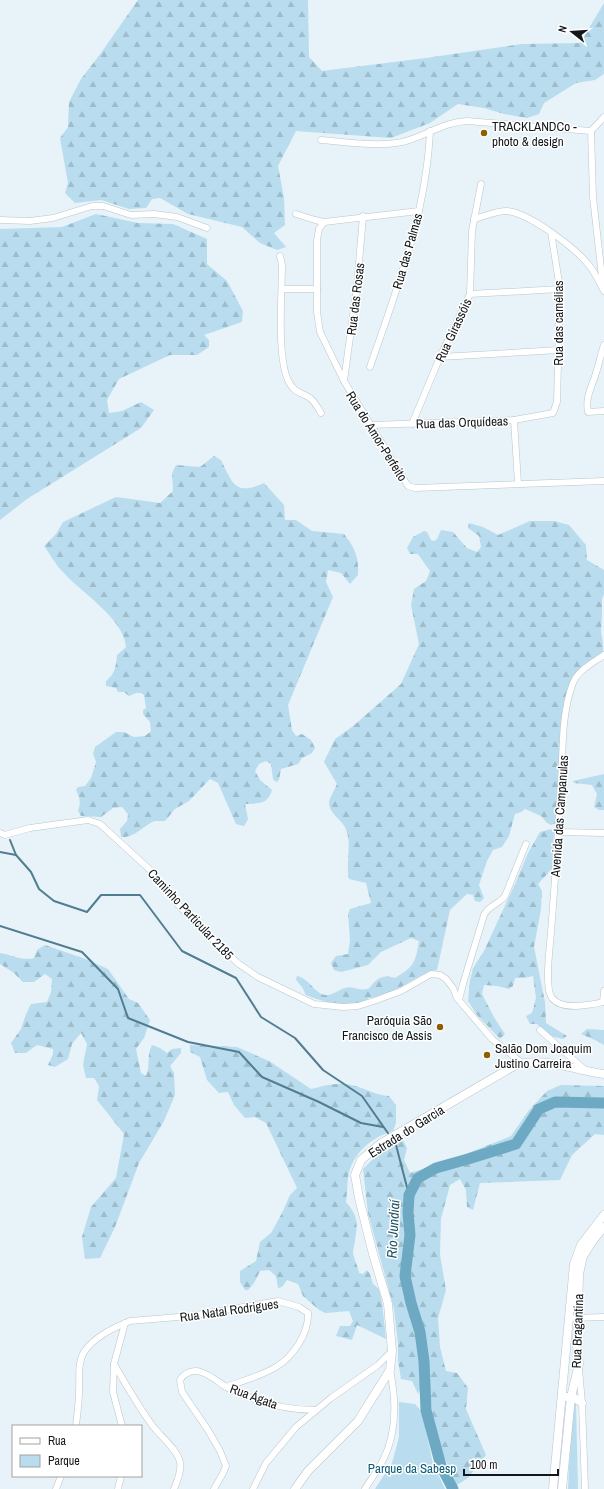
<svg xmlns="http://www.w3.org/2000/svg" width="604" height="1489" viewBox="0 0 604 1489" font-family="'Archivo Narrow',sans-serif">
  <defs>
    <pattern id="forest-firs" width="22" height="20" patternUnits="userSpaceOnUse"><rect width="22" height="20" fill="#b9ddee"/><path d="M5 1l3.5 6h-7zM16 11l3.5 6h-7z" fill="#9ebdcc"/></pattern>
  </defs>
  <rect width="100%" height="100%" fill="#e7f3f9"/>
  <g fill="#b9ddee">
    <polygon points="399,1402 415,1404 422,1412 433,1464 445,1489 375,1489 392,1463 399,1437"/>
    <polygon points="574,1402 576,1403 578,1489 568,1489 572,1403"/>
  </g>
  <g fill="url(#forest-firs)">
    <polygon points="138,0 308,0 309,57 322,71 426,58 522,44 580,43 604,3 604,74 595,80 576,83 544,103 539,114 527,118 504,114 484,108 458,104 430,123 391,138 296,131 278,166 284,198 285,225 274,233 286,247 277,250 260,243 242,227 188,214 160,198 152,199 146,208 129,209 101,200 75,203 65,193 68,183 60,138 68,127 69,102 81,79 101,53"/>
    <polygon points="96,214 138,223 173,224 207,239 207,264 227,281 243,311 242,322 204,335 209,340 209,347 197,355 170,355 119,379 107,400 109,413 122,411 141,402 154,410 141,428 27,499 0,520 0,229 62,227"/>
    <path d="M 214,456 L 221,460 C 233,484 235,496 264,483 L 284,505 L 285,520 L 296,520 L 312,531 L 344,534 C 355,548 359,557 358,575 L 350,584 L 341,573 L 328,570 L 326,582 L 333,597 L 288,705 L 292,730 L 296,736 L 302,734 L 311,740 L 315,748 L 312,753 L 302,758 L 298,764 L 281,769 L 279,780 L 276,782 L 273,779 L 271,764 L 266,761 L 259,764 L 255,771 L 260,780 L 272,790 C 267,805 260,803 245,804 L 248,819 L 244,826 L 236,824 L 218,783 L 210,779 L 189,801 L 175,809 L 165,821 C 162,821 158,821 155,821 C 143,825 136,838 121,837 L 120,829 L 127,821 L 128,814 L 122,807 L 113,808 L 101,817 L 81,816 L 78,811 C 81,803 80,798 76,790 L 78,787 L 85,786 L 91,778 L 96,762 L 93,754 L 95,747 L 116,732 L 124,732 L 134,737 L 145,736 L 151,731 L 150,722 L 143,714 L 143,710 L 146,708 L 144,695 L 141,693 L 136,693 L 129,696 L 124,692 L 118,692 L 116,688 L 106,686 L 106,681 C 115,674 116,666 117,655 L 126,647 C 124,618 79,591 62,571 C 55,564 50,554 44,546 L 56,534 L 63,522 L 116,497 L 160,503 L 173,491 L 172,473 L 176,465 L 200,467 Z"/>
    <path d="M 530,521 L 554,521 L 569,525 L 586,545 L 587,560 L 604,570 L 604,594 L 602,599 L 602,616 L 601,631 L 603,644 L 603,653 L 577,672 L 563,711 L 556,823 L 551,825 L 547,823 L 541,816 L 525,809 L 521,812 L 515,814 L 509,836 L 502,847 L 493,850 L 487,861 L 479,885 L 484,898 L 480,902 L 475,901 L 473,895 L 467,894 L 450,910 L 437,970 C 413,975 394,997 368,998 L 367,1001 C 346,1008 326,1003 306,995 L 302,987 L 296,980 L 297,976 C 310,979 314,993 325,995 C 332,996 338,990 345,988 C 351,985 360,991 366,989 C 369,989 370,987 371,986 C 379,976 384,975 395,978 C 415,966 415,963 419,941 L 411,938 L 381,952 L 368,965 L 341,972 L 334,970 L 331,963 L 336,956 L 348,954 L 350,940 L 348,914 L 350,909 L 371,903 L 366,883 L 349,879 C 345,862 353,844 345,827 C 340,819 330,813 329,804 C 329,798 335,789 337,784 L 324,762 L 335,739 L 352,727 L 401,684 L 419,644 L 411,605 L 414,589 L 426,581 L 430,571 L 418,554 L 410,554 L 407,548 L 413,537 L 424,531 L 427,532 L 431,540 L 434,541 L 437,539 L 441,530 L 453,532 L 467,548 L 477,552 L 481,547 L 479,536 L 468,528 L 469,523 L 483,527 L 498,535 Z"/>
    <polygon points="604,774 604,810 599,810 594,807 597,794 592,785 574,783 573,781"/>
    <polygon points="551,829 554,833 553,850 560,860 538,884 542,891 541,909 534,947 545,1002 546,1023 567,1036 563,1039 550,1036 537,1024 530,1024 526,1016 532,1013 536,998 533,976 524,978 515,978 513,986 509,989 497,986 484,985 482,994 495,1019 505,1034 500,1039 477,1015 468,1001 470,980 473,968 484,951 515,884 528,853 540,832"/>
    <path d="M 45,945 L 83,958 L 108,969 L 129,999 L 138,1003 L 150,1020 L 144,1038 L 136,1049 L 141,1073 L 146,1076 C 151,1065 146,1056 152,1045 L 160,1048 L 167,1053 L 172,1049 L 181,1048 L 181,1053 L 170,1066 L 174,1073 L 175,1095 L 164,1121 L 139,1163 L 115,1227 L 100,1258 L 85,1259 L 82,1237 L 91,1207 L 116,1178 L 124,1134 L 97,1100 L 99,1086 L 94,1078 L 86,1078 L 83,1065 L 87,1044 L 81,1033 L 72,1044 L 68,1059 L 55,1067 L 48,1065 L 53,1054 L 53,1049 L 37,1045 L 26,1053 L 15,1053 L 11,1043 L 21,1029 L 26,1014 L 31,1004 L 47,1002 L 51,992 L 52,979 L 45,974 L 34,982 L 23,982 L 14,973 L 0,964 L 0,953 C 12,955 22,961 34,958 L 37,950 Z"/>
    <polygon points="587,1029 604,1030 604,1045 597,1041 581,1034"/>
    <path d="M 190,1045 L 237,1047 L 269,1061 L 311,1089 C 325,1085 340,1081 355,1086 C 367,1089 375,1095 389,1096 L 396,1105 L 396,1123 L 393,1131 C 372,1137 351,1154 348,1178 C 347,1186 347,1194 346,1202 C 358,1216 358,1223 355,1240 C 355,1244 353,1248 353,1252 C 354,1260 358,1266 359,1273 L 363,1274 L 367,1270 L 370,1274 L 373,1284 L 379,1289 L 382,1302 L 386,1339 L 357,1325 L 352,1340 L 336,1336 L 340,1326 L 350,1326 L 353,1321 L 349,1311 L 326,1313 L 319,1310 L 303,1296 L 298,1284 L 287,1280 L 282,1287 L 278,1288 L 276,1276 L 269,1270 L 260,1271 L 254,1283 L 248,1290 L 245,1290 L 240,1282 L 240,1271 L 256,1261 L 260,1242 L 271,1233 L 282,1213 L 290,1195 L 297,1188 L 266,1123 L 255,1117 L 245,1118 L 234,1105 L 228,1092 L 219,1093 L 207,1080 L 200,1057 L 190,1052 Z"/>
    <polygon points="561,1085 604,1086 604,1135 595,1134 572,1155 560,1180 480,1183 473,1210 467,1207 466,1190 460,1179 450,1185 441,1219 440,1255 446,1290 438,1318 440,1347 446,1371 457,1373 468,1388 466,1409 486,1455 468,1478 457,1485 442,1453 432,1413 428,1373 418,1394 412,1381 401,1379 398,1361 398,1344 394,1309 368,1213 363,1169 380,1152 403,1140 407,1148 404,1160 410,1173 448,1161 511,1136 529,1110 547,1091"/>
  </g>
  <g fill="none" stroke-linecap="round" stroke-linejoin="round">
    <g stroke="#527d90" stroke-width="2">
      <polyline points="10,840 16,855 31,872 39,889 54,901 87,912 101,895 140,895 182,951 236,978 261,1017 295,1038 323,1070 362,1096 390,1136"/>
      <polyline points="0,852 16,855"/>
      <polyline points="0,926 82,952 118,989 128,1018 188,1042 239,1052 262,1077 319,1102 361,1123 383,1127"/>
      <polyline points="392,1139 396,1145 409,1195"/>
    </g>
    <polyline stroke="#6da9c3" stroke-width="11" points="453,1489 441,1466 426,1410 424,1361 420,1332 411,1303 405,1276 410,1235 408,1213 409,1195 418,1178 436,1168 468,1159 516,1144 539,1109 555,1102 604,1103"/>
    <defs>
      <g id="street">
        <polyline points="591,131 593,197 603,286"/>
        <path d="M 321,140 C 346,142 377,147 402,142 C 424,137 443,122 467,121 L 591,131 L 604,117"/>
        <polyline points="296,214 315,220 324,222 419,211"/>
        <path d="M 474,219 C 485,216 496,211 507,211 C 529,213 574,247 588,264 C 595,272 599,282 604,291"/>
        <polyline points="0,220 30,221 53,218 92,206 103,206 131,215 154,214 177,217 207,228"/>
        <polyline points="324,222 319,229 317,240 317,312 320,332 344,381 408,486 415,488 604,481"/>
        <path d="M 280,256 L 282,265 C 282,294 276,362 290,384 C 295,393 303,393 310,398 C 315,402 318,408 321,413"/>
        <polyline points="282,289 317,289"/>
        <polyline points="470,294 560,289"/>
        <path d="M 604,345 C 601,354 599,364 596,373 C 592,387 585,397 588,412 L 604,411"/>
        <polyline points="440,357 559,350"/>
        <path d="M 370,367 C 397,288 426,215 430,131"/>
        <polyline points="344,381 357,286 363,216"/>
        <polyline points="514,420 518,483"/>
        <polyline points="412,424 440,357 470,294 472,231 481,184"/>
        <polyline points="371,425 514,420 553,413 557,402 560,289 551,232"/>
        <path d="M 604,655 C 593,663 578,670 573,683 C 561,714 563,752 561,785 C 558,834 555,883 551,932 C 550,946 544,988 552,998 C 562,1011 590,1005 604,1002"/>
        <polyline points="559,832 604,833"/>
        <polyline points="0,833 5,835 30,828 88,820 100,824 148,868 181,908 220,947 239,964 258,977 314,1004 343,1007 358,1006 374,1001 401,991 431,974 440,975 446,979 453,988 457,998 492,1039 522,1063"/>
        <path d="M 459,1000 L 463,984 L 484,915 C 488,906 499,904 505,896 L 526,844"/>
        <polyline points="603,1002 604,991"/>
        <polyline points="540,1030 584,1069"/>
        <polyline points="574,1318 604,1317"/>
        <path d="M 114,1364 C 126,1385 138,1406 152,1425 C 160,1436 177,1449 180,1462 C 182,1471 177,1481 174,1489"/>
        <polyline points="579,1369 582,1403 585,1489"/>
        <path d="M 76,1426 C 77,1415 79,1403 79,1392 C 80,1379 77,1364 84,1352 C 94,1337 113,1328 130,1321 L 190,1316 L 278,1301 L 299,1307 L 308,1313 C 309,1333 293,1357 276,1367 C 261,1376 242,1381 226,1387"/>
        <polyline points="122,1426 113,1392 114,1364 125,1323"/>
        <polyline points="56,1489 61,1476"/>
        <polyline points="118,1489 121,1476"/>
        <path d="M 214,1489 L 222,1475 L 226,1466 L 220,1451 L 208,1430 L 182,1392 L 180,1380 C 184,1373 193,1369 201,1372 C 211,1375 219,1383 228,1388 C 254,1401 285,1410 315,1410"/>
        <polyline points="253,1489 266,1463 296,1427 331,1398 378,1365 392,1351"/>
        <path d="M 365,1489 C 371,1479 378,1470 383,1460 C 397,1433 396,1399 390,1370"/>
      </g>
      <g id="secondary">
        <polyline points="567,1397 573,1397 582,1403"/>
        <path d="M 295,1489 L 308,1471 L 358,1421 L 390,1370 L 392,1351 L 388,1304 L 373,1254 L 359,1198 L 355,1175 L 361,1160 L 380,1144 L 514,1066 C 542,1055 575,1071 604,1074"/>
        <polyline points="553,1489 574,1264 581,1245 604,1215"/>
        <polyline points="562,1489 571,1397 579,1364 577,1346 579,1274 583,1256 594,1239 604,1227"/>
      </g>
    </defs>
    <use href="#street" stroke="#bac5cb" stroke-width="7"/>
    <use href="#secondary" stroke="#bac5cb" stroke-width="9"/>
    <use href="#street" stroke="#fff" stroke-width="6"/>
    <use href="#secondary" stroke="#fff" stroke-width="8"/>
  </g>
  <g fill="#8b5f02" stroke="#fff" stroke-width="1.5">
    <circle cx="484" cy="133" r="4"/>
    <circle cx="440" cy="1027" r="4"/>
    <circle cx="487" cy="1055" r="4"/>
  </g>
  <g text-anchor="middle" stroke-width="3" stroke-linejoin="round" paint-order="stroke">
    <g font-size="13" fill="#131719" stroke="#fff" text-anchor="start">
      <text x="492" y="131">TRACKLANDCo -<tspan x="492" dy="15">photo &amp; design</tspan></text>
      <text x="432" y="1025" text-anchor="end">Paróquia São<tspan x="432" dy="15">Francisco de Assis</tspan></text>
      <text x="495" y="1053">Salão Dom Joaquim<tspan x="495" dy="15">Justino Carreira</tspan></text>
    </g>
    <g font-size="13" fill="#131719" stroke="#fff">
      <text transform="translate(407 251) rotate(-74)" y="5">Rua das Palmas</text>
      <text transform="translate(355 299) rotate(-83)" y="5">Rua das Rosas</text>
      <text transform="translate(558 323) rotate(-90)" y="5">Rua das camélias</text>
      <text transform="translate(453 330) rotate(-65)" y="5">Rua Girassóis</text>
      <text transform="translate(462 422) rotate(-2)" y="5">Rua das Orquídeas</text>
      <text transform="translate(377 436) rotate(58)" y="5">Rua do Amor-Perfeito</text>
      <text transform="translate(559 816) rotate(-86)" y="5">Avenida das Campanulas</text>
      <text transform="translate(191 914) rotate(47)" y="5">Caminho Particular 2185</text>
      <text transform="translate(406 1131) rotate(-32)" y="5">Estrada do Garcia</text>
      <text transform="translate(229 1310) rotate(-8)" y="5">Rua Natal Rodrigues</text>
      <text transform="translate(577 1331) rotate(-88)" y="5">Rua Bragantina</text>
      <text transform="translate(254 1396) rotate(20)" y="5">Rua Ágata</text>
    </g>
    <g font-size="13" fill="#095b76" stroke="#fff">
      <text x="412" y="1473">Parque da Sabesp</text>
    </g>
    <g font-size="14" font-style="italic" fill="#1f5064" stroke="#fff">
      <text transform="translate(393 1229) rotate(-87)" y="5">Rio Jundiaí</text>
    </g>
  </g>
  <rect x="12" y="1425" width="130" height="52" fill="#ffffff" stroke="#a1a2a3"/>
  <rect x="20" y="1438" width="20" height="6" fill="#ffffff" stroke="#a1a2a3"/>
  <text x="48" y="1445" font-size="12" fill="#131719">Rua</text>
  <rect x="20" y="1455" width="20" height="12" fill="#b9ddee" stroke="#a1a2a3"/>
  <text x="48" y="1465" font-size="12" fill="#131719">Parque</text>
  <g transform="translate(572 32) rotate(287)" stroke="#ffffff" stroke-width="3" paint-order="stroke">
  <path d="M0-3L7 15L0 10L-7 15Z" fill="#131719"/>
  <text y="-6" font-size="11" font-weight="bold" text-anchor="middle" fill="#131719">N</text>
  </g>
  <path d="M464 1469v6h94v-6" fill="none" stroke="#131719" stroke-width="2"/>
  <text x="470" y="1469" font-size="12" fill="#131719" stroke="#ffffff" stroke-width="3" paint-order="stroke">100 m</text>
</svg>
